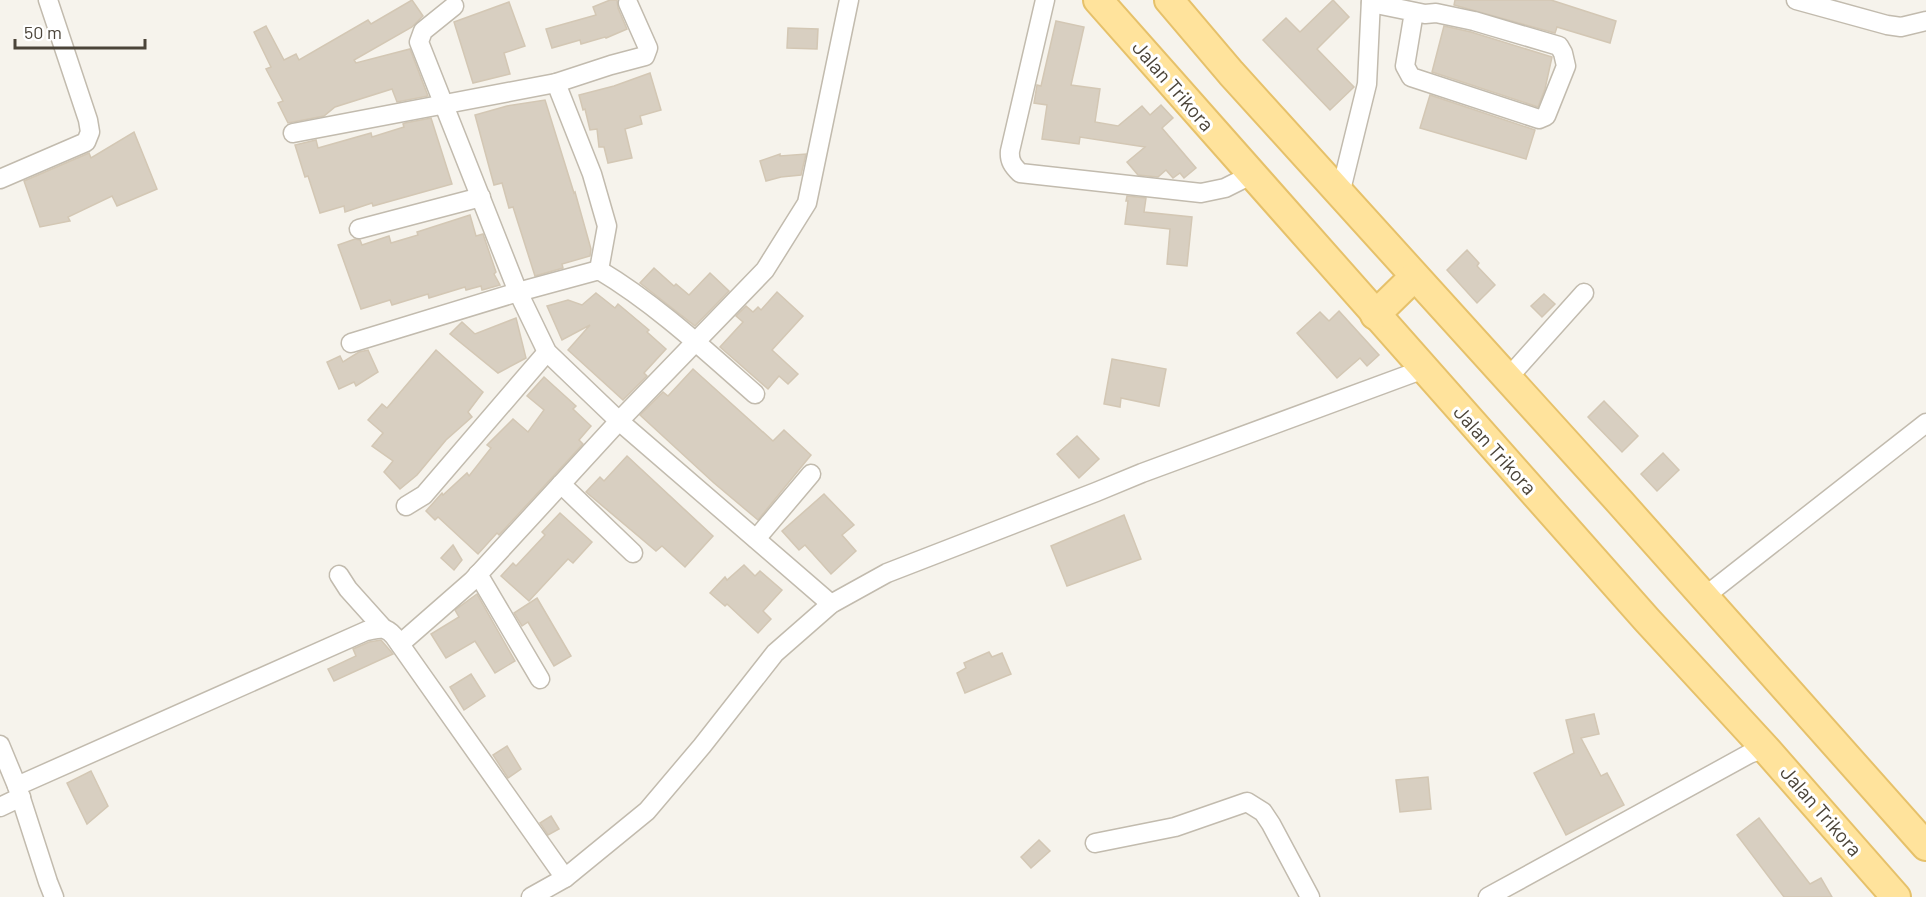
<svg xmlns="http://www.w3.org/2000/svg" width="1926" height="897" viewBox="0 0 1926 897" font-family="Barlow,sans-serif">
  <rect width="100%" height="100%" fill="#f6f3ec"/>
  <g fill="#d8cfc1" stroke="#d3c7b4" stroke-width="1.5">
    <polygon points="412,0 423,16 412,27 354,60 356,63 410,49 428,96 397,102 392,89 335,107 324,116 288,123 278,103 283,101 266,69 271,67 254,32 266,26 284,60 296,54 299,60 368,20 371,24"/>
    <polygon points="610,0 617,0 618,8 627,29 606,38 605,37 581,44 580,40 552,48 546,29 596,15 593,7"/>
    <polygon points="1333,0 1349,17 1317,49 1354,87 1330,110 1263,40 1286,18 1300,32"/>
    <polygon points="1455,0 1551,0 1616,21 1610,43 1557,27 1555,33 1454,5"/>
    <polygon points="509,2 525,46 504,53 510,74 473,83 454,22"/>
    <polygon points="1056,21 1084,27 1071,85 1100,89 1095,122 1118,126 1142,106 1150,115 1161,105 1173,118 1162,128 1196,168 1184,178 1180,173 1173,178 1166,170 1158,177 1138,175 1127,162 1145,147 1080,137 1079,144 1042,139 1047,105 1034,103 1037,85 1041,86"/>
    <polygon points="1444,26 1471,32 1552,57 1545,89 1538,107 1432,72"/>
    <polygon points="788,28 818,29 817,49 787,48"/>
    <polygon points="650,73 661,110 640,116 642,124 625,129 632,158 608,163 604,147 599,147 597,129 590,130 585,109 583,110 579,95 614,86"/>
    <polygon points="1430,95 1535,130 1526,159 1420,128"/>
    <polygon points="545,100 574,193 575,192 591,249 590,256 562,264 563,268 535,276 513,207 509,208 502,183 494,185 475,115 507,106"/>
    <polygon points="431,118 452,184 373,206 372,203 345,212 344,206 320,213 308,176 305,177 295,145 316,140 318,148 371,133 372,137 404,127 403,124 405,123"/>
    <polygon points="134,132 157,189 117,206 112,196 68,217 70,221 40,227 24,181 89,153 91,158"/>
    <polygon points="780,154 780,156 806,154 801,175 781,177 766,181 760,161"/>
    <polygon points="1127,196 1146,198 1144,212 1192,217 1187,266 1167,264 1170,229 1125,224 1128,201 1126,201"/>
    <polygon points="470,215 476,236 483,234 496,272 494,274 500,285 482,290 481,286 466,290 465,287 429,298 428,294 392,305 390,300 361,309 338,245 355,239 360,240 362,245 389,236 391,243 418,235 417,232"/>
    <polygon points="1467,250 1479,263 1477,266 1495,285 1477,303 1447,270"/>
    <polygon points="654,268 674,286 676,284 689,295 710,273 729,291 695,326 640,283"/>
    <polygon points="777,292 803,316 772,350 798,374 788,384 779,376 768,389 720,347 743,322 736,316 746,306 753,312 758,307 761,310"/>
    <polygon points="596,293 615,308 618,304 649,330 647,332 666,349 644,373 647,376 623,400 568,350 590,325 562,340 547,306 568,300 582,305"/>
    <polygon points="1544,294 1555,304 1542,317 1531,306"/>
    <polygon points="1339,311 1379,355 1367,366 1360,358 1337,378 1297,333 1320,312 1329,321"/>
    <polygon points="516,318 526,358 498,373 450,334 462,322 475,334"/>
    <polygon points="368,350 378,372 356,386 354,382 339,389 327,362 340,356 343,362 359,352"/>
    <polygon points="436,350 483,392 468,412 472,417 446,440 417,475 400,489 384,472 393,461 372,446 383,433 368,420 382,404 387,408"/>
    <polygon points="1112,359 1166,369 1159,406 1121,398 1120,407 1104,404"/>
    <polygon points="693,369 773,441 784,430 811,455 758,520 714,483 640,415 663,392 668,396"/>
    <polygon points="544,377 576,406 573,409 591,426 579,440 583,444 499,535 497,533 478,554 438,517 435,520 426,511 442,493 443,495 467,473 469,476 491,448 487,445 513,419 528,432 544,410 527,396"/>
    <polygon points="1604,401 1638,436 1622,452 1588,417"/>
    <polygon points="1077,436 1099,459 1079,478 1057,454"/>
    <polygon points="1663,453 1679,470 1657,491 1641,474"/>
    <polygon points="627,456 713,536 685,567 662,546 656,551 586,492 600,477 604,481"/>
    <polygon points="824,494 854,525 842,535 856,551 831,574 805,545 799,550 782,531"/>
    <polygon points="560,513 592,542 573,563 568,559 529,601 501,576 513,563 516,566 545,535 542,532"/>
    <polygon points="1124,515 1141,559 1067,586 1051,546"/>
    <polygon points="453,545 462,560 454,570 441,558"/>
    <polygon points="744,565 755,576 760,571 782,590 763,611 771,619 758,633 727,604 725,606 710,593 725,577 727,580"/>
    <polygon points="477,594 515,661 495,673 475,641 446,658 431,634 459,617 455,610"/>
    <polygon points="537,598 571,656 554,666 528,622 522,626 514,613"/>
    <polygon points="381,640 393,654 334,681 328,669 356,656 353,649 369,642"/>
    <polygon points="989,652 992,657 1002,653 1011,674 965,693 957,673 966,668 964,663"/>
    <polygon points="471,674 485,696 464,710 450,687"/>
    <polygon points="1594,714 1599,734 1581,738 1601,776 1607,773 1624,805 1566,835 1534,773 1574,753 1566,720"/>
    <polygon points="507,746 521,769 508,778 493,755"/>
    <polygon points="91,771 108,806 87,824 67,783"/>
    <polygon points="1428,777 1431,809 1400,812 1396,780"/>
    <polygon points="551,816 559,829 548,835 540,823"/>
    <polygon points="1759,818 1810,884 1821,878 1832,897 1784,897 1737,835"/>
    <polygon points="1039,840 1050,851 1031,868 1021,857"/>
  </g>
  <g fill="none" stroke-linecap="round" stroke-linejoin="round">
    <defs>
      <g id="minor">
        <path d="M 1045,0 L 1010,151 C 1009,161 1013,166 1020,173 L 1201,193 L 1225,188 L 1251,175"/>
        <polyline points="1796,0 1887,25 1901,27 1926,21"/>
        <polyline points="1371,3 1425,14 1436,13 1474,21 1559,46 1563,53 1566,66 1546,116 1539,119 1411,77 1405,66 1414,12"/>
        <polyline points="454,6 423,31 419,42 518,292 547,352 619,421 831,604"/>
        <polyline points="556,83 592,174 607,226 599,270"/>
        <polyline points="293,133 556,83 611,65 645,56 648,48 628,3"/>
        <polyline points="0,179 86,142 90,132 88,120 48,0"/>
        <polyline points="1340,194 1367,84 1371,0"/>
        <polyline points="359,229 481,197"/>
        <path d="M 351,343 L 518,292 L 599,270 C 656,304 706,351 755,394"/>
        <polyline points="1507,379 1584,293"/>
        <polyline points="561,484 633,553"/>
        <polyline points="406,506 424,495 547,352"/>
        <polyline points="756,539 811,474"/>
        <polyline points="478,574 540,679"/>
        <polyline points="339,575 348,589 383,628"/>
        <polyline points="1704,597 1926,423"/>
        <polyline points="400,644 472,581 619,421 765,270 807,203 849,0"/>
        <polyline points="0,745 17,786 48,882 54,897"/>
        <path d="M 17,786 L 366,631 C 378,629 385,625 394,636 L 565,878"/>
        <polyline points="0,807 21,797"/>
        <polyline points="1095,843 1175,827 1247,802 1263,812 1271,824 1310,897"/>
        <polyline points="531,897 565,878 647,811 702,746 775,653 831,604 887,573 1096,492 1142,473 1424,369"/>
        <polyline points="1488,897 1749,754 1765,748"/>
      </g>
      <g id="primary">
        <polyline points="1098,0 1647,620 1765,748 1896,897"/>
        <polyline points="1169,0 1231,73 1619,501 1926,846"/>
        <polyline points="1375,315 1414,277"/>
      </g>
    </defs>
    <use href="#minor" stroke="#c2bbae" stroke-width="21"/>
    <use href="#primary" stroke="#e6c16a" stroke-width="32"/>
    <use href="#minor" stroke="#fff" stroke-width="18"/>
    <use href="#primary" stroke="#ffe39c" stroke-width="28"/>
  </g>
  <g text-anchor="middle" stroke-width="6" stroke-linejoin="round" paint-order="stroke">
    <g font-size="20" fill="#4b4439" stroke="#fff">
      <text transform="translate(1173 86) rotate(49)" y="7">Jalan Trikora</text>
      <text transform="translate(1495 450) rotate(48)" y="7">Jalan Trikora</text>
      <text transform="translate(1821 811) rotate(49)" y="7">Jalan Trikora</text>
    </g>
  </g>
  <path d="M15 39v9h130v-9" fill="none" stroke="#4b4439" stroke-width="3"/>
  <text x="24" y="39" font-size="18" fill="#4b4439" stroke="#ffffff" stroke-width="4.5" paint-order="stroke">50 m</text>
</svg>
